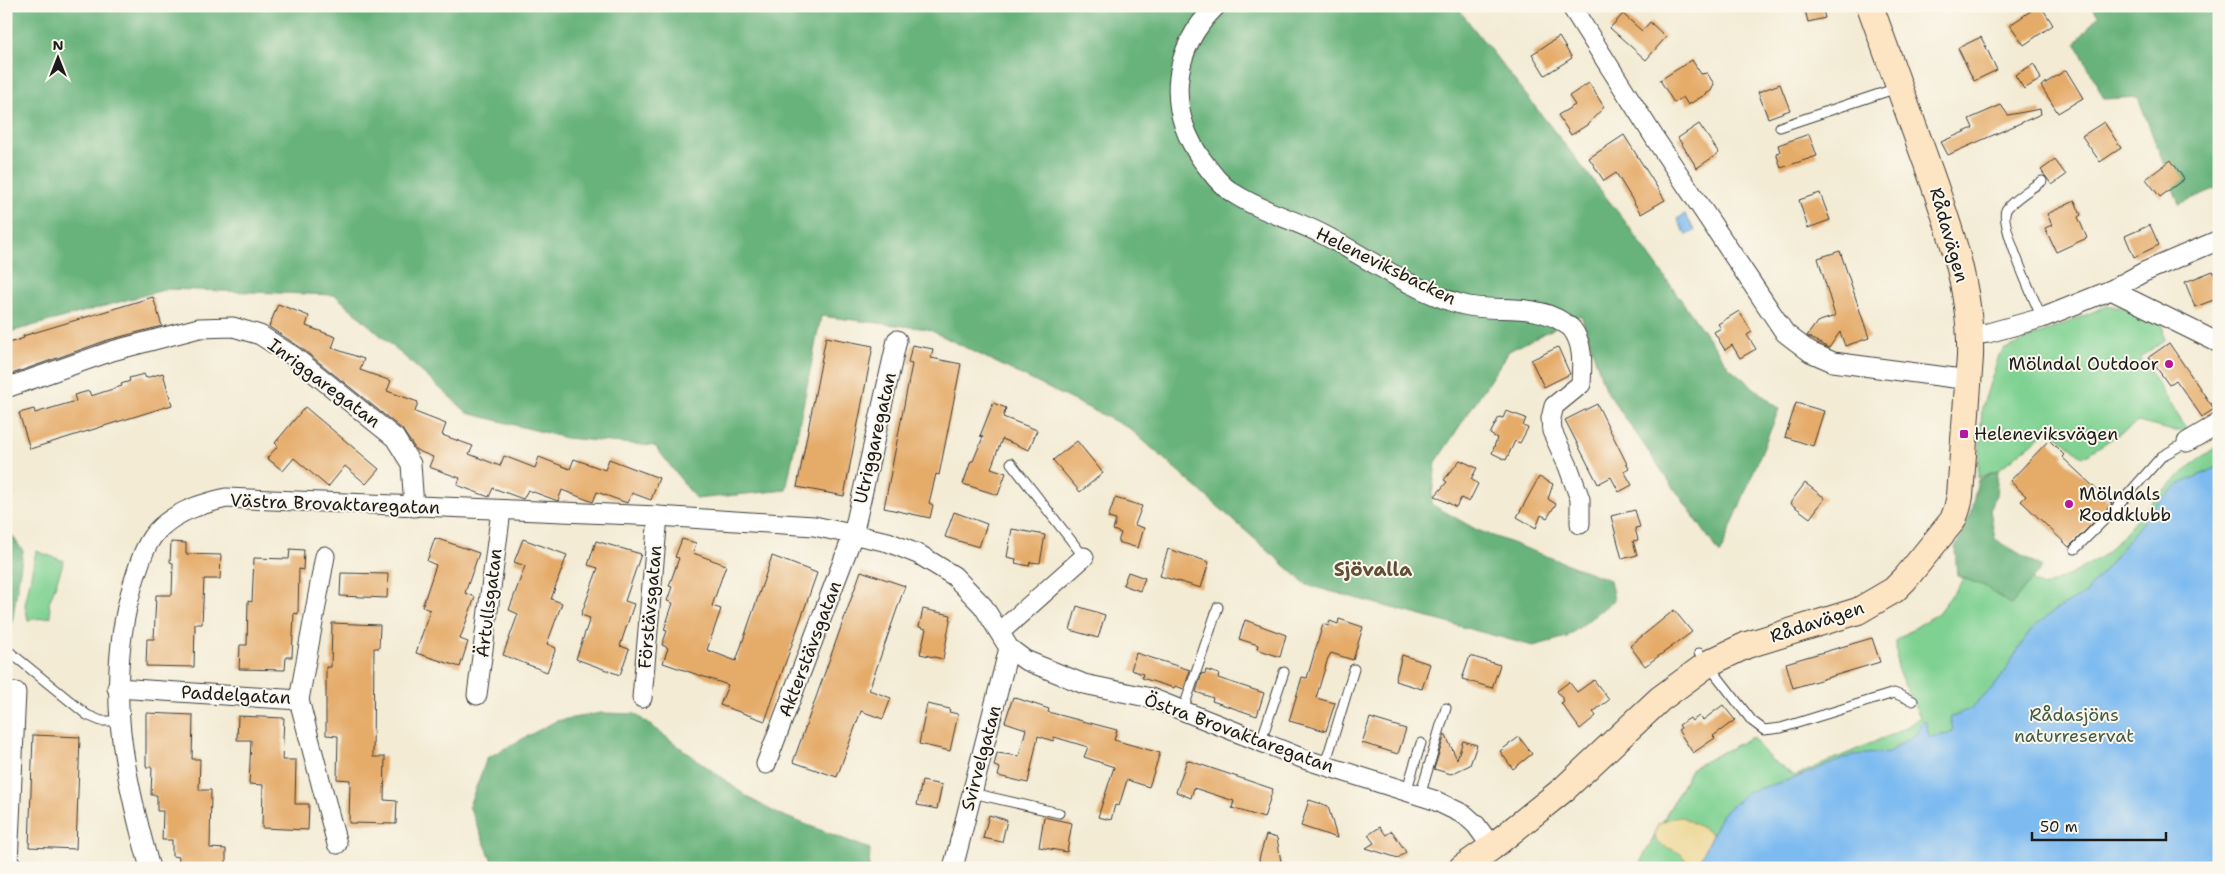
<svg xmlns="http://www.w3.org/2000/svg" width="2225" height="874" viewBox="0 0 2225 874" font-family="'Shantell Sans',sans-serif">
  <rect width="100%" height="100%" fill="#fbf7ec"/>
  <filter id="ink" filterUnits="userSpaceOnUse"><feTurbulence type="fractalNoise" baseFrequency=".02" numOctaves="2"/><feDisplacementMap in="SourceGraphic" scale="10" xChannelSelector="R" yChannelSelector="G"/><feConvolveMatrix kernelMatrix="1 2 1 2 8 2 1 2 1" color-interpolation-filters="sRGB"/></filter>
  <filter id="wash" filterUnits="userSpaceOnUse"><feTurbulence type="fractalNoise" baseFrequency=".0096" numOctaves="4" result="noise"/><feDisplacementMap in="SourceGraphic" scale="20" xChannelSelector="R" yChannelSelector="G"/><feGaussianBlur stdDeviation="1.12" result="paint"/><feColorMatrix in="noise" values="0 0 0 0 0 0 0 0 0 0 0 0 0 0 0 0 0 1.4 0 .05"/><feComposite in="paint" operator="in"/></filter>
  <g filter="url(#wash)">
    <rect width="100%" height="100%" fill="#f3ebd4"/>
    <g fill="#7fd192" stroke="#4e7657">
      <polygon points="2107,306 2120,306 2163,324 2164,341 2140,357 2188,431 2173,431 2138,422 2083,457 2058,436 2047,431 1998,470 1978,478 1982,408 1999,355 2005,349"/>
      <polygon points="2219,445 2219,868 1637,868 1692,768 1752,737 1770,759 1795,776 1904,729 1920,717 1897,669 1896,640 1938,613 1984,553 2043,587 2076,572 2107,553 2158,495 2199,459"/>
      <polygon points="36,551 64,561 49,603 51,617 28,620 25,605"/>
    </g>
    <g fill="#67b37c" stroke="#42684c">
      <polygon points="6,6 1456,6 1624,220 1729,367 1779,409 1720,554 1605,389 1581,315 1509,351 1436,462 1431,504 1477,530 1610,580 1614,600 1567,637 1533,646 1307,585 1129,428 928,329 821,316 786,490 696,499 655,446 566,438 468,413 335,295 167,289 6,333"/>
      <polygon points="2091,6 2219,6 2219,47 2212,62 2219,69 2219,187 2179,204 2138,97 2104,99 2076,43 2098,15"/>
      <polygon points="1998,470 1996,495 1990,510 1995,539 2042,567 2011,605 1984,586 1957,576 1955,548 1970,516 1978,480"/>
      <polygon points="6,527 23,551 9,642 6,643"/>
      <polygon points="601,713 635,714 749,798 776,813 870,849 869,868 495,868 469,806 487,758 556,721"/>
    </g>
    <path fill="#eeda9e" stroke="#857b5d" d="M 1682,817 L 1713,834 L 1696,868 L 1692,868 C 1689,864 1686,858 1682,855 C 1669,844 1647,849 1658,824 L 1671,818 Z"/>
    <g fill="#7cbaf0" stroke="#4c6b86">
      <polygon points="1685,214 1695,231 1686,235 1677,219"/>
      <polygon points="2219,466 2219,868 1696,868 1722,814 1747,792 1795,778 1853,755 1889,752 1916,734 1923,721 1926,722 1929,737 1949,734 1953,729 1950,717 1970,709 1997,683 2030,631 2052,612 2086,593 2159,501 2178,485"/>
    </g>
    <g id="blocks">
      <g fill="#e5ab69">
        <polygon points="1804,6 1822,6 1825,18 1808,22"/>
        <polygon points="2038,6 2041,6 2053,25 2024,45 2010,25"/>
        <polygon points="1623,14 1642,31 1650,22 1666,37 1646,60 1610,28"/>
        <polygon points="1559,37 1572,58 1545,75 1532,54"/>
        <polygon points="1981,37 1997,70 1974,81 1958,48"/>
        <polygon points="1692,60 1701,74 1707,73 1714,84 1711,91 1688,105 1683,97 1674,103 1660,80"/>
        <polygon points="2034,64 2041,79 2024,89 2015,75"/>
        <polygon points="2066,70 2083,98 2058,113 2041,86"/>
        <polygon points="1589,83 1604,107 1587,125 1571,135 1558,115 1575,105 1569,96"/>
        <polygon points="1780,84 1790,110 1768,118 1758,92"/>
        <polygon points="2001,105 2008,115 2040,109 2041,114 1948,155 1941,142 1973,128 1969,119"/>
        <polygon points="2104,122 2121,148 2100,162 2082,136"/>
        <polygon points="1699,124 1719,153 1697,168 1678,138"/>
        <polygon points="1809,134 1817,156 1781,168 1776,153 1780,152 1778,145"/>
        <polygon points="1624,135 1665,200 1641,214 1616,173 1604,181 1589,158"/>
        <polygon points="2055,160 2066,175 2052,185 2041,170"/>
        <polygon points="2171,160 2184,179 2160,197 2146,179"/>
        <polygon points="1820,193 1830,220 1808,228 1799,200"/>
        <polygon points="2075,201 2081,215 2078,217 2087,238 2056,252 2045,228 2052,225 2047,214"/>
        <polygon points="2150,225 2159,245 2134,257 2125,236"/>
        <polygon points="1840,251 1869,338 1845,346 1840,332 1829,348 1807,336 1817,322 1835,316 1818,258"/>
        <polygon points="2213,271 2219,286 2219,298 2195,307 2185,282"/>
        <polygon points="153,297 162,326 108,340 6,376 6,344 24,338 23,336"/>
        <polygon points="278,304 309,316 306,326 336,337 332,348 364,359 360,370 391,381 387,391 418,402 415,412 446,424 442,435 473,446 469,454 500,466 504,456 535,468 539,457 570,469 574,459 605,470 609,459 659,478 651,500 632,493 627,503 597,492 593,502 562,490 558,501 528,490 523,499 493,488 489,497 457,485 460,478 429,467 433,457 416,450 402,429 300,347 269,327"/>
        <polygon points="1739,311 1752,332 1747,335 1756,349 1740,358 1732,345 1725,350 1714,332 1721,328 1718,324"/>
        <polygon points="826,337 873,346 844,496 797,487"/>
        <polygon points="2169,343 2214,409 2202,417 2176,380 2169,385 2149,357"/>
        <polygon points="912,345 933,349 931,358 961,364 939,475 936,474 929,503 933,505 930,518 884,508 912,364 908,363"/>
        <polygon points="1558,347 1570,374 1544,387 1531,360"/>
        <polygon points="163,373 172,405 30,449 19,413 34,409 35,413 76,401 74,395 89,391 91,396 122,386 121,384 130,381 129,378 144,374 146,378"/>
        <polygon points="993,403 1006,408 1003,417 1037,430 1029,450 1002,439 991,468 1006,473 998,495 963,484 971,461 973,461 983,437 980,436"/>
        <polygon points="1796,403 1824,411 1813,446 1785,437"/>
        <polygon points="1597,404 1629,468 1624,471 1632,485 1619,492 1611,477 1598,484 1565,420"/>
        <polygon points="305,407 379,469 366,484 345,466 328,487 294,458 283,471 267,458 278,446 275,443"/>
        <polygon points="1506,411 1526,418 1523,426 1528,428 1520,443 1515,441 1506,460 1492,453 1497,438 1490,434 1499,417 1503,418"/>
        <polygon points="2049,440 2064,455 2062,457 2112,504 2069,547 2021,501 2026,496 2010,481"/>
        <polygon points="1077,441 1103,473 1080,492 1053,460"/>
        <polygon points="1460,460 1477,468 1471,479 1478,484 1469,502 1461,498 1456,507 1435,496 1447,482 1444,480"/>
        <polygon points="1539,477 1553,484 1548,499 1556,504 1547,518 1541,515 1536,528 1517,517"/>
        <polygon points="1805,483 1825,498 1810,518 1790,503"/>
        <polygon points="1115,498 1142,506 1135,525 1144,528 1138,548 1118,542 1121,533 1113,530 1116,520 1108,518"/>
        <polygon points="1635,510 1640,527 1635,528 1638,540 1633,541 1637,555 1622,559 1611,516"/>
        <polygon points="954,512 987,524 979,547 945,537"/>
        <polygon points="1012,529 1045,535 1040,563 1030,562 1029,566 1015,563 1016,559 1007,557"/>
        <polygon points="435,538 479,553 465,593 475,597 460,639 468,642 460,667 416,653 430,610 422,607 436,565 427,561"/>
        <polygon points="523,539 567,555 551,599 562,603 547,644 556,648 547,672 503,655 518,614 509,610 525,566 514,562"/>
        <polygon points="682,539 696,543 693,553 726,565 712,606 721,609 707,650 736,661 772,556 817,573 765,721 720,705 728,685 663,663 668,648 662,645 667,631 664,630 673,603 667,601 672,587 669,586 679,558 675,557"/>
        <polygon points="596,541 641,554 625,601 634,604 620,646 629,649 620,675 576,659 590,618 581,615 598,568 588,565"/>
        <polygon points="171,542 186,543 186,554 221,555 220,579 204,579 202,624 195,624 194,667 146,666 147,639 154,639 156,595 172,595 173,563 170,562"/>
        <polygon points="290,549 304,550 303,570 299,569 298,614 294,613 292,657 286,657 285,670 239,669 240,645 247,645 248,601 252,602 254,558 289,559"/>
        <polygon points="1168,549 1209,562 1201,588 1160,576"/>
        <polygon points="861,571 905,586 869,690 891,698 883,719 861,711 837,777 793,762"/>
        <polygon points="1128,572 1145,578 1140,591 1123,585"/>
        <polygon points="341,573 388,574 387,598 340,596"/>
        <polygon points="1077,606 1105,615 1098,638 1070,630"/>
        <polygon points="923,609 951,615 943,659 920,654 926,629 919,627"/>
        <polygon points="1674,610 1692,632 1645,666 1630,646"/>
        <polygon points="1339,619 1363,627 1353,660 1331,653 1328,658 1316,698 1335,703 1326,731 1289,721 1302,677 1307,678 1323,624 1328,626 1330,621 1338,624"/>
        <polygon points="1245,620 1286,635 1280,657 1257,649 1258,645 1239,639"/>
        <polygon points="332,623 380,625 379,648 374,648 373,757 385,757 384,800 397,801 396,824 349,823 350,780 337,779 338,736 326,735 326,667 331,667"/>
        <polygon points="1872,638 1880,662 1793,688 1786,663"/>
        <polygon points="1136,653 1190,670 1184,689 1175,686 1174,688 1142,678 1143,674 1131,670"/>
        <polygon points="1402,655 1430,664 1422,689 1395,681"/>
        <polygon points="1470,656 1500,665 1492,688 1462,679"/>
        <polygon points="1206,670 1219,674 1218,678 1264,693 1257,716 1212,701 1213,698 1196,692 1202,673 1205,674"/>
        <polygon points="1594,680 1609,700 1593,712 1596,716 1580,729 1561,703 1564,701 1557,691 1569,682 1577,692"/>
        <polygon points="1013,697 1049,709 1048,712 1117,730 1114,740 1160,753 1149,787 1127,780 1119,806 1115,805 1111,820 1098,817 1114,767 1084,757 1088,747 1054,737 1053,741 1038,736 1028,783 998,776 1000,768 994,766 997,753 1019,756 1026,729 1005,722"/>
        <polygon points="927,704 950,709 949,712 958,714 950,751 919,744"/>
        <polygon points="1723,705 1735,720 1713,736 1715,738 1693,753 1678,730 1681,728 1679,725 1690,718 1692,721 1699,716 1703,720"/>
        <polygon points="146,713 193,715 192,759 200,759 199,790 211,790 210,848 226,849 226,868 178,868 179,857 172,856 172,840 162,840 163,811 157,811 157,795 151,795 152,767 146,767"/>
        <polygon points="238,716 284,718 282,760 296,760 295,804 309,804 308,830 262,828 263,785 249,784 251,740 237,740"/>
        <polygon points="1370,718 1406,729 1398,754 1362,743"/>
        <polygon points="1445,734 1457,759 1463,741 1477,745 1470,765 1451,774 1434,769"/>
        <polygon points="33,735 80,737 76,849 29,847"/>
        <polygon points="1519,737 1532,754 1513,769 1500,751"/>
        <polygon points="1187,760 1273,789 1264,818 1232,808 1234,801 1194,788 1191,798 1176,792"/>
        <polygon points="922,781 942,785 937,809 917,805"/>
        <polygon points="1309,800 1328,806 1337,838 1301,826"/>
        <polygon points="989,815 1007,820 1002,842 983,838"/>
        <polygon points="1044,817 1072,823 1067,852 1039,847"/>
        <polygon points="1380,827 1386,835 1392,831 1406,852 1398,858 1366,848 1374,843 1368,835"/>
        <polygon points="1266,835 1277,838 1282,868 1261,868 1259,859"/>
      </g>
    </g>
  </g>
  <g filter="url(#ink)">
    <use href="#blocks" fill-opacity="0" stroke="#3c3b38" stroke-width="1"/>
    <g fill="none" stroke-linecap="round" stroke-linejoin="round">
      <defs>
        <g id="lane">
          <polyline points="1780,127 1897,88"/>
          <path d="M 2042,318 C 2035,302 1999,223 2006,210 C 2012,200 2033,187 2042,181"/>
          <polyline points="1011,463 1084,557"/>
          <polyline points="2075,549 2116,508 2162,456 2187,442"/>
          <polyline points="6,649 87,715 101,721 119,721"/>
          <polyline points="1699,653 1752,721 1764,730 1781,728 1894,693 1913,701"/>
          <polyline points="1183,710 1218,607"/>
          <polyline points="1261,741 1284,672"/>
          <polyline points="1325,765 1354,669"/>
          <polyline points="1406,792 1421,743"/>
          <polyline points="972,793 1059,813"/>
          <polyline points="1420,796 1446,708"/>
        </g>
        <g id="street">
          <path d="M 1216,6 C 1171,50 1166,109 1202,160 C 1211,172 1220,185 1233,193 C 1260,211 1293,219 1322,234 C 1365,256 1413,291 1460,304 C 1495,314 1530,301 1563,322 C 1565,324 1570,326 1572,329 C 1584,344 1582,366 1581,384 L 1554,406 L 1551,418 L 1552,431 L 1568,466 L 1580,499 L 1580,524"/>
          <polyline points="1571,6 1656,140 1785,333 1810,352 1833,362 1969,380"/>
          <polyline points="2111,290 2219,343"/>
          <polyline points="1971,335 1988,333 2042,318 2111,290 2144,272 2219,240"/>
          <polyline points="6,388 112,351 199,328 233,327 260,335 293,356 395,438 411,464 414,507"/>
          <polyline points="2187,442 2219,423"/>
          <polyline points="1000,632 1084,557"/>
          <polyline points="117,688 299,700 325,556"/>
          <polyline points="477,695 501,511"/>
          <polyline points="642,698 658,516"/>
          <polyline points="299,700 337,844"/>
          <polyline points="766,764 853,535 897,340"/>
          <polyline points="15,868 8,863 16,692"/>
          <path d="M 150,868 C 123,772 104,683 133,584 C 139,565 145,541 161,527 C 180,510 202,504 226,498 L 658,516 L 814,526 L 888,542 L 920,555 L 954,576 L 983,606 L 1009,648 L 1025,660 L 1084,684 L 1151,698 L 1304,759 L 1434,800 L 1465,815 L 1476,825 L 1492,847"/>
          <polyline points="953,868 1009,648"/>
        </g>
        <path id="secondary" d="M 1462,868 L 1492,847 L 1564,789 L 1660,699 L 1709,663 L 1747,645 L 1858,611 L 1894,590 L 1905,579 L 1953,520 L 1957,509 L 1960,496 L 1970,357 C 1972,285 1946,217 1922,150 C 1905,102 1887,54 1870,6"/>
      </defs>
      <use href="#lane" stroke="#3c3b38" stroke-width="11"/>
      <use href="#street" stroke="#3c3b38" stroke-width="21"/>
      <use href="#secondary" stroke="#3c3b38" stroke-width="28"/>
      <use href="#lane" stroke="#fff" stroke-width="9"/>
      <use href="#street" stroke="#fff" stroke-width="19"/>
      <use href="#secondary" stroke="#fde5c4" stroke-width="26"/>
    </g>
  </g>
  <g fill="#b5179e" stroke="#fbf7ec" stroke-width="2">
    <circle cx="2169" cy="364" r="5"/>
    <rect x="1959" y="429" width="10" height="10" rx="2.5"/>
    <circle cx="2069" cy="504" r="5"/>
  </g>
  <g text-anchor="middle" stroke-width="4" stroke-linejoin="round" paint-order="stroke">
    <g font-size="18" fill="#1c1c1c" stroke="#fbf7ec">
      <text transform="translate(1949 235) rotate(74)" y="6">Rådavägen</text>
      <text transform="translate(1386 266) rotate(26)" y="6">Heleneviksbacken</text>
      <text transform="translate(324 383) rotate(37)" y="6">Inriggaregatan</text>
      <text transform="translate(875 438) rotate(-77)" y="6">Utriggaregatan</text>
      <text transform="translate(335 504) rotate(2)" y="6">Västra Brovaktaregatan</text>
      <text transform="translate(489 603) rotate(-83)" y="6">Ärtullsgatan</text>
      <text transform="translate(650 607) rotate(-85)" y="6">Förstävsgatan</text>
      <text transform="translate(1817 622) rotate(-18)" y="6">Rådavägen</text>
      <text transform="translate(810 649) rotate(-69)" y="6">Akterstävsgatan</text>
      <text transform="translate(236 695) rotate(3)" y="6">Paddelgatan</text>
      <text transform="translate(1239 733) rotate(20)" y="6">Östra Brovaktaregatan</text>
      <text transform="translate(981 758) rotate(-75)" y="6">Svirvelgatan</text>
    </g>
    <g font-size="18" fill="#1c1c1c" stroke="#fbf7ec" text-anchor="start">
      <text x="2159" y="370" text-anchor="end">Mölndal Outdoor</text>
      <text x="1974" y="440">Heleneviksvägen</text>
      <text x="2079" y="500">Mölndals<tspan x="2079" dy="21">Roddklubb</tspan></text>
    </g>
    <g font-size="18" fill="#3f5b45" stroke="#fbf7ec">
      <text x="2074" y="721">Rådasjöns<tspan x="2074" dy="21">naturreservat</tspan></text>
    </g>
    <g font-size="19" font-weight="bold" fill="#624e37" stroke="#fbf7ec">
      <text x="1373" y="576">Sjövalla</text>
    </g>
  </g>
  <rect width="2225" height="874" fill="none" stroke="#fbf7ec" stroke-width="25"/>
  <g transform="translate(58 58)" stroke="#fbf7ec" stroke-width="4" paint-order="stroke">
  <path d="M0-4L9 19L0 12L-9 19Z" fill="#1c1c1c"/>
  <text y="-8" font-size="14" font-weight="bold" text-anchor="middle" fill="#1c1c1c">N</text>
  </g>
  <path d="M2032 832v8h134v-8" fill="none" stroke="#1c1c1c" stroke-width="2.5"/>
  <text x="2040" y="832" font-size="15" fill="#1c1c1c" stroke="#fbf7ec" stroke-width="4" paint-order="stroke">50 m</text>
</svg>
